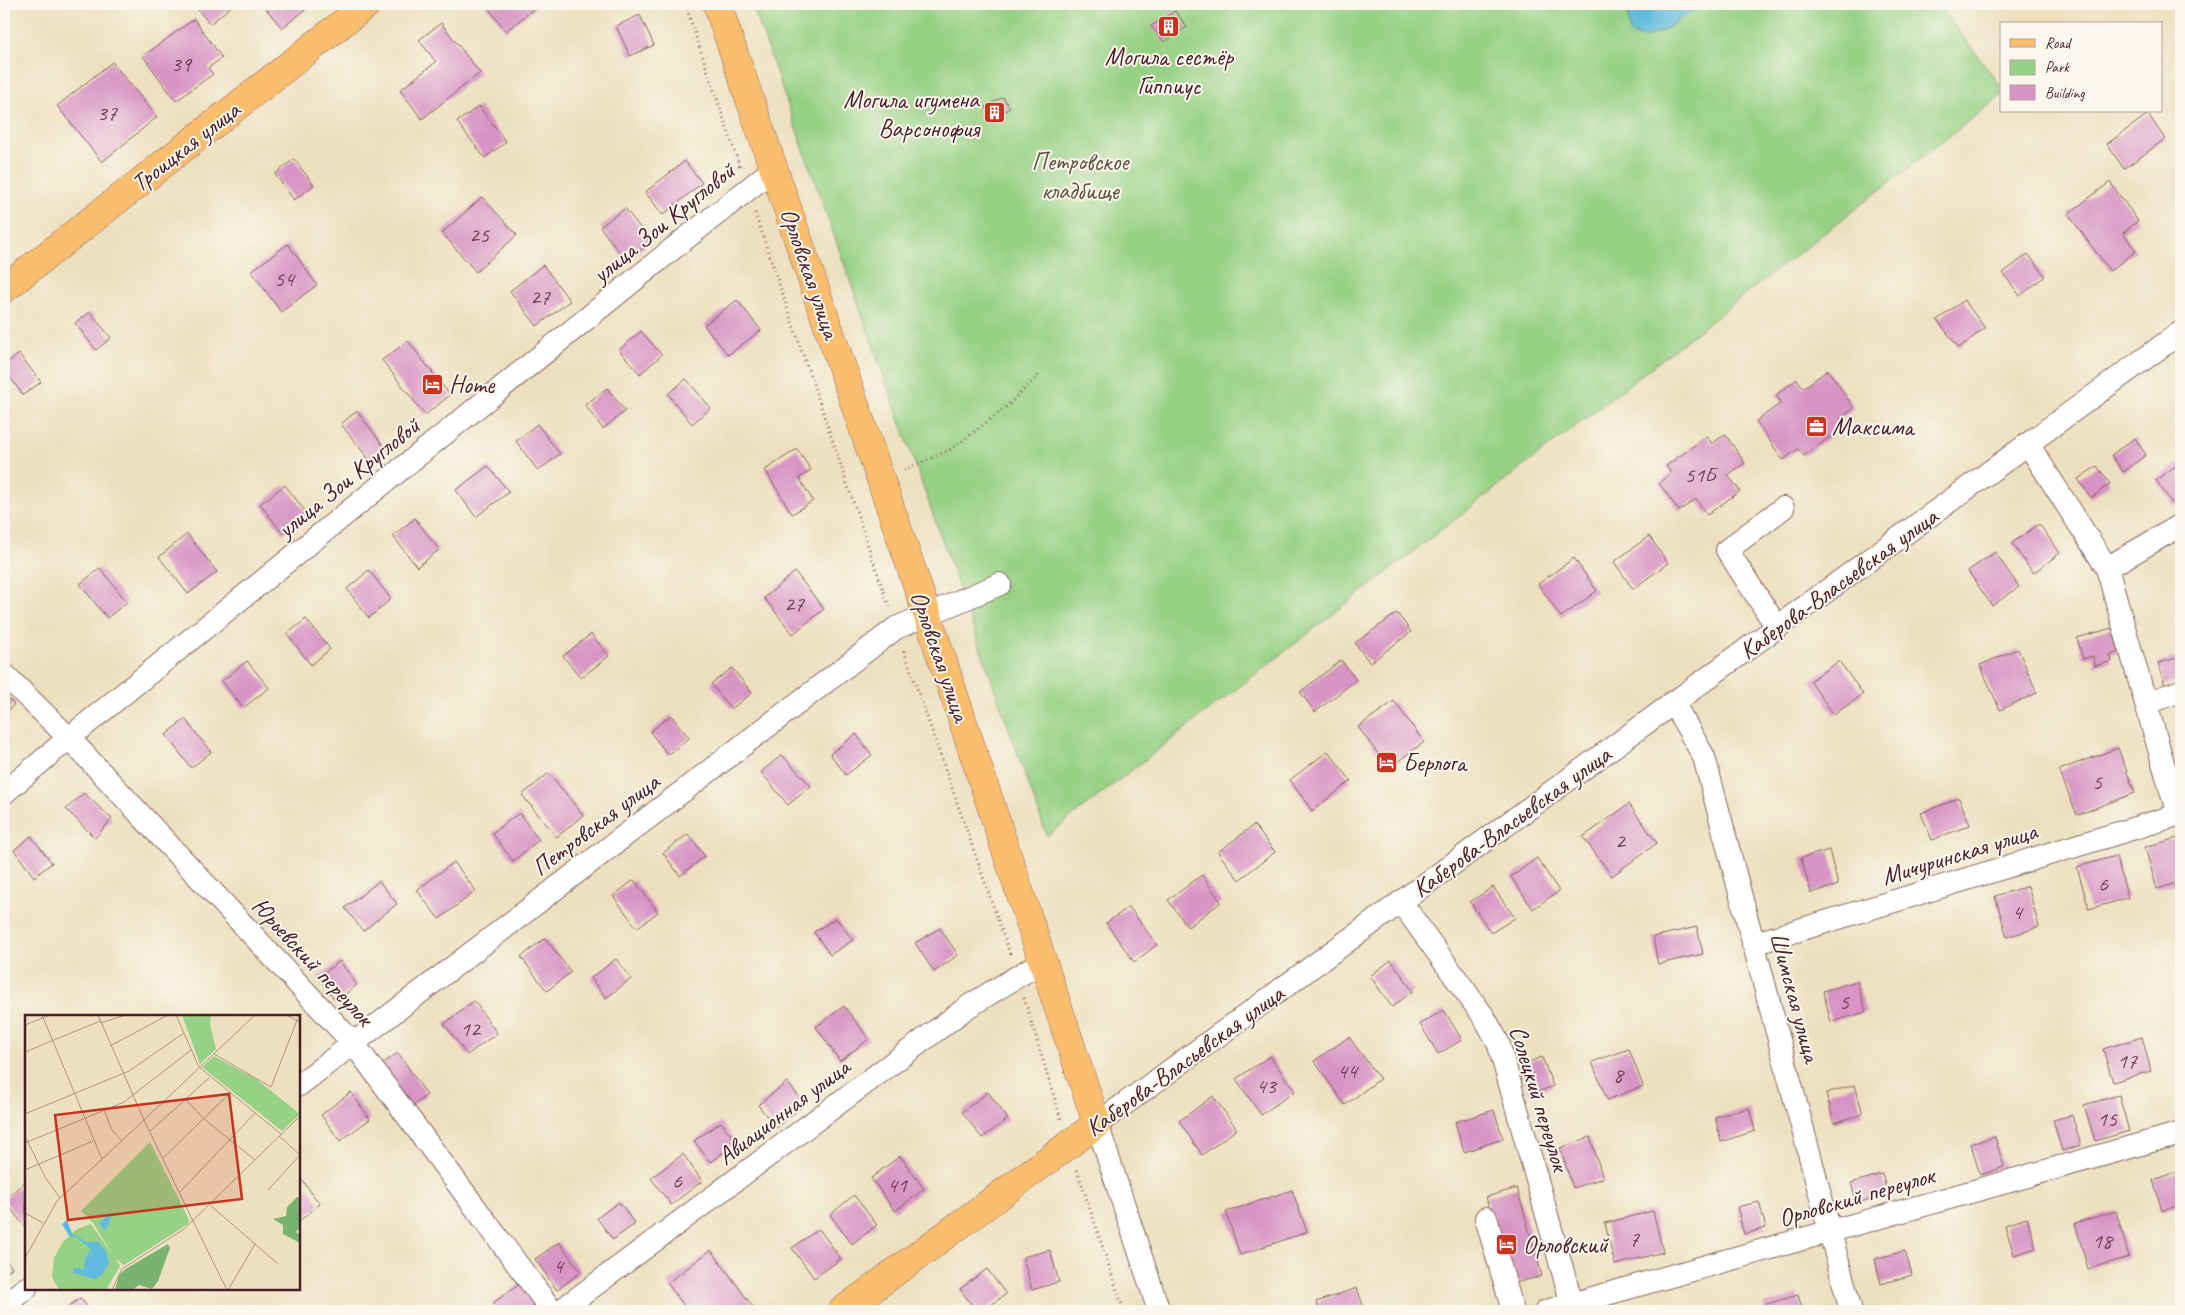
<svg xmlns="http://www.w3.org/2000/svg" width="2185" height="1315" viewBox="0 0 2185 1315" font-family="Caveat,sans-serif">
  <rect width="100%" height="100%" fill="#fbf7ec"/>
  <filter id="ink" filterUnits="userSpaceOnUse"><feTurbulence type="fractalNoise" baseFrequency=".02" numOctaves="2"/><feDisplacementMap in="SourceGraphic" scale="10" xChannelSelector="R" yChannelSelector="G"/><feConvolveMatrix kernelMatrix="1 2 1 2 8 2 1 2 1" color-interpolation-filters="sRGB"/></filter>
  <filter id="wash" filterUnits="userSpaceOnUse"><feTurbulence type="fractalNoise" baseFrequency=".0096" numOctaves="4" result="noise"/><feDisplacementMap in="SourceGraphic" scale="20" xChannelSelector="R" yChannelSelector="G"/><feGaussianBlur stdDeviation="1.12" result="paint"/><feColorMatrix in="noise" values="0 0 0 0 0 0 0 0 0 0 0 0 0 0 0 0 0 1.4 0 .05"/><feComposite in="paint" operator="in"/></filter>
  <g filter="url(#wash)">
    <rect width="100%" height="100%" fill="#ede0bf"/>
    <polygon fill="#97d185" stroke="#707858" points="752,4 1938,4 2001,86 2001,96 1047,836"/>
    <polygon fill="#61bbdf" stroke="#566d85" points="1631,4 1701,4 1663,31 1643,38 1630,33 1628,18"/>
    <g id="blocks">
      <g fill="#d794c4">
        <polygon points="193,4 234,4 210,24"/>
        <polygon points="262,4 306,4 309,7 282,28"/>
        <polygon points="485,4 534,4 536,7 506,31"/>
        <polygon points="1175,11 1187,27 1164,42 1151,26"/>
        <polygon points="640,15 654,45 630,56 616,26"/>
        <polygon points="194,19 222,58 208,68 213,74 176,101 143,56"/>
        <polygon points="441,23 480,73 422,119 400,90 436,62 419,40"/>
        <polygon points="112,62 157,117 102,162 57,106"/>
        <polygon points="1003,97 1010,108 992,118 985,107"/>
        <polygon points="479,106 506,142 485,158 457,122"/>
        <polygon points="2148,114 2165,139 2124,169 2107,144"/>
        <polygon points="294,159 314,185 294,200 275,174"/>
        <polygon points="685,161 702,183 663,215 645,192"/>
        <polygon points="2110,182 2138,221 2123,233 2136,251 2110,271 2068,214"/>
        <polygon points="482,197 517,235 476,272 442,233"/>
        <polygon points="625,208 651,242 626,261 600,227"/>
        <polygon points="288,244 317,285 281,312 251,271"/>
        <polygon points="2028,254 2045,276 2020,296 2003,273"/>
        <polygon points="543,265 570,301 537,326 510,291"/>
        <polygon points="737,300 761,330 728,355 704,325"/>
        <polygon points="1964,300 1985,328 1959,348 1937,320"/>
        <polygon points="90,312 111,338 96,350 75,323"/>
        <polygon points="641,331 662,355 640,374 619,350"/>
        <polygon points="408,341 450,395 425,415 382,360"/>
        <polygon points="19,354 41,382 23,395 4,369 4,365"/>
        <polygon points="1828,370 1854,408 1840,419 1845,426 1804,456 1798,449 1783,460 1756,421 1781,403 1776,395 1797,379 1803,388"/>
        <polygon points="686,379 711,408 692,424 668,394"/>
        <polygon points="607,388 625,411 603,429 585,405"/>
        <polygon points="357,411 386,449 370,461 341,424"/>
        <polygon points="537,424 560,454 538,471 516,441"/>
        <polygon points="1725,434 1745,463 1728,475 1740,491 1707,515 1696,499 1679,511 1659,483 1671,473 1666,466 1707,436 1712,444"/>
        <polygon points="2135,438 2146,455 2123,472 2111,455"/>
        <polygon points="797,449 811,470 799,478 813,501 792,514 765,470"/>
        <polygon points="2181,462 2181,501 2174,506 2156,480"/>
        <polygon points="488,466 509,492 476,517 456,490"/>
        <polygon points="2097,466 2110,484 2091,498 2078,479"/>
        <polygon points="285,485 308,515 283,534 260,504"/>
        <polygon points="415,518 439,550 417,567 393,536"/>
        <polygon points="2039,524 2060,553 2033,573 2012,543"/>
        <polygon points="187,534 217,572 188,594 159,557"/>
        <polygon points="1649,536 1668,563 1633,589 1614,562"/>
        <polygon points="1995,552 2019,587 1992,606 1968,571"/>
        <polygon points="1574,558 1597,591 1561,617 1538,584"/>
        <polygon points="100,568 127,602 107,618 80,584"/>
        <polygon points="369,570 391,599 369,618 347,589"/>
        <polygon points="795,572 824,609 793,634 764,598"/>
        <polygon points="1397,613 1411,632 1370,663 1355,643"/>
        <polygon points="306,619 330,649 311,665 287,634"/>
        <polygon points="2112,628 2119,652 2110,655 2112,661 2095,666 2093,656 2083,659 2077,638"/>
        <polygon points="591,634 609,656 581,678 563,656"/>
        <polygon points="2018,649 2037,693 2000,710 1980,665"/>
        <polygon points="2181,657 2181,680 2165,685 2158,663"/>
        <polygon points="1341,660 1356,680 1315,712 1300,692"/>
        <polygon points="247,661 269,688 243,708 222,681"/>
        <polygon points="1839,661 1863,694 1834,715 1810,681"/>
        <polygon points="732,668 752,693 731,709 711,684"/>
        <polygon points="4,694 14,704 4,716"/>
        <polygon points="1394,701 1424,742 1393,765 1384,762 1358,727"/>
        <polygon points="671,715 689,738 668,755 650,732"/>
        <polygon points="185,719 211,752 191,768 166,735"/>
        <polygon points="856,734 872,755 846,775 830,754"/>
        <polygon points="2118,748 2135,793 2077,815 2059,770"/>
        <polygon points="1328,751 1351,781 1312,811 1290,780"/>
        <polygon points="782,755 811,786 788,805 761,772"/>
        <polygon points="549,773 583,815 557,837 522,795"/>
        <polygon points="84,793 112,819 95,838 66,809"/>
        <polygon points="1959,798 1970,825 1932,840 1921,813"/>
        <polygon points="1629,804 1657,843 1612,876 1583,837"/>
        <polygon points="519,813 539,840 513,861 492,833"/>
        <polygon points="1254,825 1275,852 1239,880 1218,852"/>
        <polygon points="688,834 705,856 680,876 663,853"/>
        <polygon points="31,836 52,863 34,877 14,850"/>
        <polygon points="2181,837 2181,882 2157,889 2145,847"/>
        <polygon points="1829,850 1838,885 1811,893 1801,858"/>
        <polygon points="2116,856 2128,898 2089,909 2077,867"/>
        <polygon points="1537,858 1559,891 1533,909 1511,877"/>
        <polygon points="454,862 476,891 439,919 417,890"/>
        <polygon points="1202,875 1221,902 1188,927 1168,900"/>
        <polygon points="634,880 658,912 637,928 613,896"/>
        <polygon points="379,881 397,904 363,931 345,908"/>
        <polygon points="2028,886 2039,927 2007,937 1995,896"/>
        <polygon points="1493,887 1515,918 1491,933 1470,902"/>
        <polygon points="1129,907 1157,945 1134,962 1106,923"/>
        <polygon points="836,918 853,940 830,955 814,932"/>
        <polygon points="1697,927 1703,954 1658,964 1653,937"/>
        <polygon points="940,928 958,955 934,972 915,943"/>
        <polygon points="545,938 571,972 547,991 521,957"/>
        <polygon points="616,959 631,979 606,998 591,978"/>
        <polygon points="1391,960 1413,991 1392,1007 1370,976"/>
        <polygon points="340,961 357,985 336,1001 318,977"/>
        <polygon points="1857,981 1866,1012 1831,1022 1823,991"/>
        <polygon points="474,1001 497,1033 467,1055 444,1024"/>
        <polygon points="844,1006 869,1039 840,1061 816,1027"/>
        <polygon points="1444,1010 1462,1040 1438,1054 1420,1024"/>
        <polygon points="1349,1037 1380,1079 1345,1105 1314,1061"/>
        <polygon points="2142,1037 2151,1071 2113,1082 2103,1049"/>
        <polygon points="1629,1049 1643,1086 1607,1100 1592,1062"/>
        <polygon points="398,1053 427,1095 408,1109 378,1067"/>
        <polygon points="1270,1056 1295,1091 1261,1115 1236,1079"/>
        <polygon points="1542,1057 1553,1086 1531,1095 1519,1066"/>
        <polygon points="787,1082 805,1104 776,1128 758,1105"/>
        <polygon points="1855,1085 1863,1114 1834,1123 1826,1093"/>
        <polygon points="351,1092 370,1119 340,1141 321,1115"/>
        <polygon points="988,1092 1008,1119 982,1138 962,1112"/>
        <polygon points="2119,1095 2129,1131 2095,1141 2084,1105"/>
        <polygon points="1213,1096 1237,1129 1202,1155 1179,1121"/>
        <polygon points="1749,1108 1755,1131 1721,1142 1715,1117"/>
        <polygon points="1494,1110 1503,1139 1464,1152 1455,1122"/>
        <polygon points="2072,1115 2081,1145 2062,1151 2053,1120"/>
        <polygon points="721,1122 737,1143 710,1162 694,1141"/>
        <polygon points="1590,1137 1603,1178 1573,1188 1560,1148"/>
        <polygon points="1995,1137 2004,1167 1980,1175 1971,1144"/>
        <polygon points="683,1154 702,1181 671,1205 651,1178"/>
        <polygon points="900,1156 924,1189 895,1211 871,1178"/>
        <polygon points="2181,1171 2181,1205 2162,1211 2153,1180"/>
        <polygon points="1882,1174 1888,1194 1857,1203 1851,1183"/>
        <polygon points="299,1176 320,1204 299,1221"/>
        <polygon points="26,1181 26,1228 4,1200"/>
        <polygon points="1517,1188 1542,1276 1511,1284 1486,1197"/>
        <polygon points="1292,1190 1307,1232 1240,1255 1226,1212"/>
        <polygon points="854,1195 877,1225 852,1244 830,1215"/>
        <polygon points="619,1202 635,1224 613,1240 597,1218"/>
        <polygon points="1759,1202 1766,1228 1744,1234 1737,1207"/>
        <polygon points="1653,1211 1663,1252 1615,1265 1605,1223"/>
        <polygon points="2116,1211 2129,1257 2088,1269 2075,1223"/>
        <polygon points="2027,1218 2036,1248 2014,1255 2005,1225"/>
        <polygon points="819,1229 841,1259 814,1278 792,1248"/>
        <polygon points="559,1242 581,1272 557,1290 535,1259"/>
        <polygon points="711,1250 756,1311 688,1311 667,1283"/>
        <polygon points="1050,1250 1059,1282 1032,1290 1023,1257"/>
        <polygon points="1905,1251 1912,1275 1881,1284 1875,1259"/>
        <polygon points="4,1257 12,1268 4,1274"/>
        <polygon points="987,1269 1006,1294 983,1311 976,1311 960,1289"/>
        <polygon points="521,1283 538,1308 534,1311 498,1311 493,1303"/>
        <polygon points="1357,1288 1365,1311 1320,1311 1316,1302"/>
        <polygon points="1798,1295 1803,1311 1765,1311 1763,1305"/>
        <polygon points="80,1298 91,1311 64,1311 72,1304"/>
      </g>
    </g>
  </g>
  <g filter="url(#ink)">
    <use href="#blocks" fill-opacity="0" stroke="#83635f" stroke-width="1"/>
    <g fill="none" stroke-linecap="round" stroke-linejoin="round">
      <defs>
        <g id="minor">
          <polyline points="2028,444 2107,568 2178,815"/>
          <polyline points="2107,568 2181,525"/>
          <polyline points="1777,627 1727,550 1783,508"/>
          <polyline points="4,674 69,738 354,1044 552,1311"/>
          <polyline points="1673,702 1704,757 1851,1311"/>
          <polyline points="2146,703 2181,691"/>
          <polyline points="4,793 69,738 680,243 775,168"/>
          <polyline points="1401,902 1484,1017 1498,1042 1572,1304"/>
          <polyline points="1753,944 2181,814"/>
          <polyline points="299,1085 896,628 1000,584"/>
          <polyline points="1486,1218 1513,1311"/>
          <polyline points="4,1305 26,1288"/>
          <polyline points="560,1311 969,1006 1043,961"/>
          <polyline points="1159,1311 1097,1124 2181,332"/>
          <polyline points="1546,1311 2181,1133"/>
        </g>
        <g id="major">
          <polyline points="717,4 927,614 1097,1124 842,1311"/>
          <polyline points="4,289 367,4"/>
        </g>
      </defs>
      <use href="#minor" stroke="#83635f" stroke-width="24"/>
      <use href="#major" stroke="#83635f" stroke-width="29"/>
      <g stroke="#83635f" stroke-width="3" stroke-dasharray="1 4" stroke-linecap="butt">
        <polyline points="685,4 740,167"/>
        <polyline points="755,213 889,607"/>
        <polyline points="904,470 952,449 1006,407 1041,373"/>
        <polyline points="904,651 1010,954"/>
        <polyline points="1024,998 1061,1119"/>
        <polyline points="1077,1170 1124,1311"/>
      </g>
      <use href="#minor" stroke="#fff" stroke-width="22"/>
      <use href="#major" stroke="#fbbd6e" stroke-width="28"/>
    </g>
  </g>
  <defs>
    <symbol id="building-square" viewBox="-11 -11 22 22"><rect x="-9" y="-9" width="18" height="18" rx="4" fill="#c8321e" stroke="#fbf7ec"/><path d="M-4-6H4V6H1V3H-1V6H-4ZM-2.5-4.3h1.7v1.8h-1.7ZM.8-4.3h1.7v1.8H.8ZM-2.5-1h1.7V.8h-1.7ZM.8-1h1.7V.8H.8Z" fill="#fff"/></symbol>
    <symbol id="hotel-square" viewBox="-11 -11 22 22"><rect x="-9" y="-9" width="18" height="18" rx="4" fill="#c8321e" stroke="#fbf7ec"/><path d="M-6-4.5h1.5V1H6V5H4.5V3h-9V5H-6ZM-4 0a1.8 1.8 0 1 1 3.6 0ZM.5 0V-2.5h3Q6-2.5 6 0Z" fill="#fff"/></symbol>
    <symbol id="office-square" viewBox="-11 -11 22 22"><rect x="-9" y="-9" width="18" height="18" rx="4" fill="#c8321e" stroke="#fbf7ec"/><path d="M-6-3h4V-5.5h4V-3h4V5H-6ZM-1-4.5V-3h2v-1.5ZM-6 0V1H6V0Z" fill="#fff"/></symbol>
  </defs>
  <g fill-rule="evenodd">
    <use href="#building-square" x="1156" y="14" width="25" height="25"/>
    <use href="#building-square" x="982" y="100" width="25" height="25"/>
    <use href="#hotel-square" x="420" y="372" width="25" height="25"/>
    <use href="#office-square" x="1804" y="414" width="25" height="25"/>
    <use href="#hotel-square" x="1374" y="750" width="25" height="25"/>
    <use href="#hotel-square" x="1494" y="1232" width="25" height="25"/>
  </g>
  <g text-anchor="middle" stroke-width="4" stroke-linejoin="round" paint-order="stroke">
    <g font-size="22" fill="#6d3c51">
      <text x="181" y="71">39</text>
      <text x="107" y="120">37</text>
      <text x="479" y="242">25</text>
      <text x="284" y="286">54</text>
      <text x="540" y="304">27</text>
      <text x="1700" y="482">51Б</text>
      <text x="794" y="611">27</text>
      <text x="2097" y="789">5</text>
      <text x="1620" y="848">2</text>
      <text x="2103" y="891">6</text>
      <text x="2017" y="919">4</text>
      <text x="1844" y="1009">5</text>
      <text x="470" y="1036">12</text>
      <text x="2127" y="1068">17</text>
      <text x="1347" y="1078">44</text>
      <text x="1618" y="1082">8</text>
      <text x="1266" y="1093">43</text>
      <text x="2107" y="1126">15</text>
      <text x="677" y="1188">6</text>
      <text x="897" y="1192">41</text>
      <text x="1634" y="1246">7</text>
      <text x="2102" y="1248">18</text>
      <text x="558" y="1273">4</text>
    </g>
    <g font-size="25" fill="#4a1f2b" stroke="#fbf7ec" text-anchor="start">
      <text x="1169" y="65" text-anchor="middle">Могила сестёр<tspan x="1169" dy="29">Гиппиус</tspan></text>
      <text x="979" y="108" text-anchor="end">Могила игумена<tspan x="979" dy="29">Варсонофия</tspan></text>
      <text x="449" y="393">Home</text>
      <text x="1832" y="435">Максима</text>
      <text x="1403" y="771">Берлога</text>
      <text x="1523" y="1253">Орловский</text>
    </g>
    <g font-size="25" fill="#4a1f2b" stroke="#fbf7ec">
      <text transform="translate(185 146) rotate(-38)" y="9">Троицкая улица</text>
      <text transform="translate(663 222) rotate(-39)" y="9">улица Зои Кругловой</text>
      <text transform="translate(811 273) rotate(71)" y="9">Орловская улица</text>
      <text transform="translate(348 477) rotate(-39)" y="9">улица Зои Кругловой</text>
      <text transform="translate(1838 583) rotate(-36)" y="9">Каберова-Власьевская улица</text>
      <text transform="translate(941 656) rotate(71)" y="9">Орловская улица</text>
      <text transform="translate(1511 821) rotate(-36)" y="9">Каберова-Власьевская улица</text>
      <text transform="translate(595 824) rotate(-37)" y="9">Петровская улица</text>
      <text transform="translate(1959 853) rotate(-17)" y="9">Мичуринская улица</text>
      <text transform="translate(313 961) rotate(47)" y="9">Юрьевский переулок</text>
      <text transform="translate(1796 997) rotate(75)" y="9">Шимская улица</text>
      <text transform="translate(1184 1060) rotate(-36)" y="9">Каберова-Власьевская улица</text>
      <text transform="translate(1540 1098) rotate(73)" y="9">Солецкий переулок</text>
      <text transform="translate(783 1111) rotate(-37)" y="9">Авиационная улица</text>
      <text transform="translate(1856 1196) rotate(-16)" y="9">Орловский переулок</text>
    </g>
    <g font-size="25" fill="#615446" stroke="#fbf7ec">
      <text x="1080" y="170">Петровское<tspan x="1080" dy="29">кладбище</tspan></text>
    </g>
  </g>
  <g transform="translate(25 1015)">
    <rect width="275" height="275" fill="#ede0bf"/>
    <path d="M 157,0 L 186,0 L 185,9 L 191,34 L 175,49 ZM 189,41 L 231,64 L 275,99 L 257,116 L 177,52 ZM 125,127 L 164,205 L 163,209 L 99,250 L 91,244 L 95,251 L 81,275 L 34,275 L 27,262 L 29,243 L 38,227 L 52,214 L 66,209 L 89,242 L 68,208 L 56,196 Z" fill="#97d185"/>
    <path d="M 272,182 L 275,183 L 275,212 L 271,217 L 275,220 L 275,228 L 258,219 L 258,210 L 248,204 L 261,201 L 262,192 ZM 143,229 L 145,233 L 133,266 L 127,274 L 114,270 L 107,275 L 90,275 L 94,260 L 102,253 Z" fill="#79b372"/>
    <path d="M 87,197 L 86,204 L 80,216 L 74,208 ZM 42,205 L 47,218 L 61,227 L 73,227 L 81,236 L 84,248 L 78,259 L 70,264 L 48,258 L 48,253 L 59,254 L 60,244 L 66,234 L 51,222 L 44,221 L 37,209 Z" fill="#61bbdf"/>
    <path fill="none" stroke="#ac9384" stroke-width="1" d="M 17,0 L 77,144M 151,0 L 174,52 L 256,119M 261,0 L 275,7M 75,8 L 101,0M 0,10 L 25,0M 85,31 L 143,0M 0,37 L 75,6M 189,39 L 246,72 L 274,0M 160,84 L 179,104 L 230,145M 79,95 L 87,115 L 96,125M 0,99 L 104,56 L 159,18M 124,117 L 184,63M 0,121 L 20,162 L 35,183M 254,121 L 275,140M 0,128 L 99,87 L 166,35M 138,143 L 205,78M 0,155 L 68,126M 243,175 L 275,140M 155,177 L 230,98M 185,190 L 253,249M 0,198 L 18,208M 168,206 L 202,275M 168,206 L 119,105 L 230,0M 0,243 L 32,186 L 119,105 L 73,0M 87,275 L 97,254 L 159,214 L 275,101M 203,275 L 230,229"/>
    <path fill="#c8321e" fill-opacity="0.15" stroke="#c8321e" stroke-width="2.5" d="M 204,79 L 217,184 L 43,205 L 30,100 Z"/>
    <rect width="275" height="275" fill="none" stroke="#4a1f2b" stroke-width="2.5"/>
  </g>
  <rect width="2185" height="1315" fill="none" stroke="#fbf7ec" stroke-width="20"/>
  <rect x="2000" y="22" width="162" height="90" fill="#fbf7ec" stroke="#b4a19f"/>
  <rect x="2010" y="39" width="25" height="8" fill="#fbbd6e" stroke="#b4a19f"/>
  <text x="2045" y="48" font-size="15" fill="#4a1f2b">Road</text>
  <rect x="2010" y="60" width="25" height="15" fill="#97d185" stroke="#b4a19f"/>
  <text x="2045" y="72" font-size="15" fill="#4a1f2b">Park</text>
  <rect x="2010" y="85" width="25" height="15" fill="#d794c4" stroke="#b4a19f"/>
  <text x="2045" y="98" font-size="15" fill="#4a1f2b">Building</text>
</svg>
